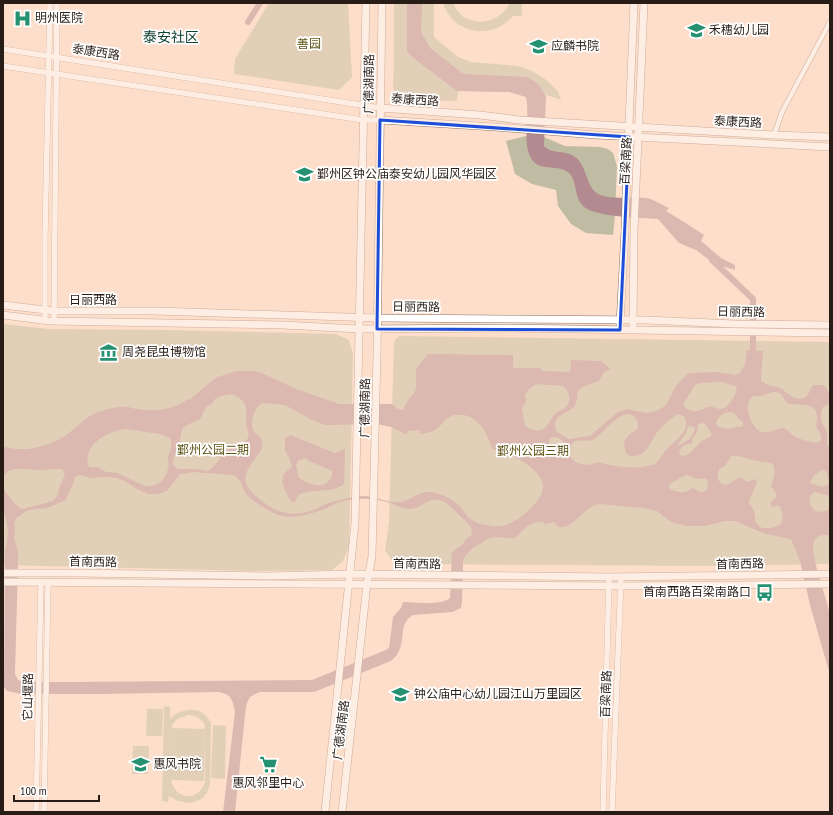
<svg xmlns="http://www.w3.org/2000/svg" width="833" height="815" viewBox="0 0 833 815" font-family="'PT Sans Narrow','Noto Sans SC',sans-serif">
  <rect width="100%" height="100%" fill="#fddecb"/>
  <g fill="#c0bca3" fill-rule="evenodd">
    <polygon points="269,3 348,3 352,77 339,90 234,74 235,59"/>
    <polygon points="394,3 434,3 434,37 458,57 471,62 518,66 532,71 545,79 558,91 561,100 544,94 521,94 509,92 458,91 457,101 411,100 405,98 396,94 393,87 394,62"/>
    <path d="M 443,3 L 453,3 C 464,29 498,27 510,3 L 522,3 L 522,16 L 513,16 C 492,41 453,34 443,3 Z"/>
    <polygon points="526,136 544,137 565,146 600,147 608,149 613,153 617,166 615,215 613,235 586,233 571,224 558,206 556,190 532,184 515,174 506,141"/>
    <polygon points="3,324 49,329 167,330 336,334 349,340 353,354 349,547 343,561 332,570 255,571 3,565"/>
    <polygon points="399,336 830,342 830,564 729,566 395,564 385,551 389,522 394,341"/>
    <path d="M 164,706 L 170,707 L 170,719 C 182,707 203,705 211,723 L 210,784 L 207,793 L 202,799 L 190,803 L 178,801 L 169,796 L 168,802 L 162,801 ZM 188,715 C 195,715 202,719 205,725 L 205,782 C 199,802 175,800 171,780 L 204,781 L 205,729 L 172,728 L 170,778 L 172,725 L 177,719 Z"/>
    <polygon points="147,709 163,709 162,736 146,736"/>
    <polygon points="213,725 226,726 225,779 211,778"/>
    <polygon points="133,746 149,746 148,774 132,774"/>
  </g>
  <g fill="#b28a90" fill-rule="evenodd">
    <path d="M 407,3 L 422,3 L 421,32 L 430,48 L 462,73 L 467,74 L 527,77 L 538,84 L 546,96 L 544,146 C 553,155 564,149 575,157 C 588,166 585,188 600,195 C 612,200 633,196 646,198 C 653,199 662,205 669,208 L 666,211 L 684,222 L 704,235 L 701,241 L 721,258 L 735,265 L 735,270 L 721,266 L 712,262 L 696,250 L 679,243 L 658,219 C 641,218 594,217 583,206 C 581,204 579,201 578,198 C 575,190 575,175 566,171 C 554,164 536,173 529,154 C 523,136 530,115 526,97 L 509,92 L 457,91 L 411,56 L 407,51 Z"/>
    <path d="M 747,350 L 763,351 L 761,378 L 761,381 C 769,388 775,385 782,389 C 787,393 796,401 804,398 C 809,396 810,389 813,385 L 822,385 L 826,387 L 830,395 L 830,403 L 823,407 L 821,412 L 821,421 L 827,432 L 827,444 L 830,448 L 830,496 L 814,492 C 806,498 809,509 818,512 L 826,511 L 830,509 L 830,535 C 824,535 817,534 814,541 C 809,555 828,599 830,616 C 832,635 830,656 830,675 L 810,605 L 800,561 L 791,539 L 766,534 L 735,521 L 725,521 L 705,526 L 686,526 L 671,522 L 657,511 L 644,508 L 600,504 C 583,505 577,529 558,527 L 554,522 L 546,524 C 534,517 523,530 515,538 C 507,539 498,536 489,538 C 485,539 485,542 482,543 C 473,547 468,551 463,560 L 462,603 L 461,608 L 452,612 L 413,615 C 395,625 410,646 391,661 L 314,692 L 260,692 C 251,695 249,697 246,706 L 235,812 L 223,812 L 235,712 C 233,700 231,694 219,692 L 98,694 L 21,694 L 7,691 L 4,687 L 5,550 C 8,539 9,527 5,516 L 3,514 L 3,488 C 6,493 17,508 23,509 L 53,501 L 58,495 L 59,488 L 65,475 L 63,470 L 60,469 C 52,469 45,470 37,470 C 27,470 8,464 3,478 L 3,446 C 23,454 52,446 69,433 C 78,426 86,417 96,413 C 105,410 117,406 126,407 C 130,407 134,409 138,409 C 155,412 174,410 188,399 L 189,400 L 213,380 L 218,377 L 236,371 L 255,371 L 264,374 L 296,389 L 339,404 L 392,404 L 398,409 L 403,410 L 408,400 L 415,392 L 416,387 L 416,369 L 428,354 L 513,355 L 513,368 L 541,368 L 541,371 L 570,372 L 571,360 L 601,361 L 611,369 L 604,372 L 599,381 C 590,385 583,384 577,393 L 577,399 L 574,407 L 558,417 L 555,423 L 555,428 L 557,432 L 569,439 L 590,436 L 618,412 L 626,409 L 647,413 L 659,410 L 666,405 L 676,386 L 687,374 L 692,373 L 716,372 L 736,375 L 740,373 L 745,364 ZM 722,382 L 735,386 L 737,388 C 736,396 729,408 720,409 C 716,409 712,406 708,407 C 696,411 697,414 684,407 L 684,402 L 696,384 L 701,383 ZM 537,384 L 563,386 C 570,392 572,401 565,408 C 561,411 557,411 554,415 C 551,418 550,422 547,426 C 542,433 531,431 525,426 L 522,408 L 526,402 L 525,395 L 530,388 ZM 776,392 L 781,394 L 787,403 C 797,407 814,400 817,415 C 818,419 815,425 817,428 C 820,434 823,435 820,442 C 814,444 799,439 794,436 C 790,433 788,430 784,428 C 777,428 770,434 762,432 C 752,430 742,404 752,397 C 755,395 758,397 761,396 C 767,394 770,392 776,392 ZM 230,394 C 247,399 247,407 246,423 C 246,428 250,432 248,438 C 245,444 237,443 232,446 C 223,451 219,464 208,471 L 194,469 L 178,469 L 175,467 L 173,464 L 173,459 L 179,446 L 182,429 L 185,426 L 200,419 L 206,407 L 212,404 L 215,399 L 221,396 ZM 262,403 L 285,405 L 312,420 L 325,425 L 377,424 L 391,427 L 405,434 L 407,434 L 407,431 L 419,430 L 420,434 L 422,434 C 428,433 434,431 439,427 C 447,419 449,414 462,415 C 476,416 484,428 489,440 C 491,444 491,448 495,450 C 500,453 507,454 512,456 C 523,460 543,474 543,486 C 544,501 516,524 502,526 C 494,527 479,525 472,520 C 468,518 465,513 462,509 C 454,499 441,493 428,492 C 417,492 410,501 400,502 C 389,504 375,496 364,496 C 351,497 338,500 326,504 C 323,505 320,507 318,508 C 301,516 284,516 269,506 C 262,501 256,497 250,490 C 234,470 266,456 262,441 C 260,436 255,434 253,430 C 250,421 254,407 262,403 ZM 728,412 L 734,413 L 740,420 L 743,422 L 743,426 L 727,429 L 719,427 L 716,424 C 717,417 722,414 728,412 ZM 678,414 L 684,416 C 692,430 677,439 669,447 C 664,452 660,459 655,464 C 637,470 618,467 601,463 C 596,462 593,464 589,465 C 578,465 567,460 570,448 C 571,445 572,443 575,441 C 582,439 589,443 596,438 C 604,432 626,402 637,420 C 638,422 639,426 637,429 C 636,431 632,432 630,434 C 628,436 626,439 624,441 C 625,447 624,456 632,456 C 647,457 651,440 658,431 C 664,425 671,418 678,414 ZM 703,423 L 706,425 L 711,433 L 711,436 C 708,438 705,439 702,441 C 695,446 692,456 681,456 L 679,453 C 680,446 686,444 692,443 L 692,439 L 697,432 L 698,424 ZM 691,426 L 694,427 L 695,429 L 690,439 L 678,446 L 678,444 L 686,433 L 688,427 ZM 126,429 L 160,434 L 170,438 C 173,445 170,450 168,457 C 168,461 169,465 168,469 C 165,481 156,488 145,486 L 117,473 L 106,472 L 98,467 L 89,467 C 88,463 86,459 88,455 C 92,439 111,431 126,429 ZM 553,437 L 559,438 C 564,442 568,448 564,455 L 556,455 C 550,450 547,446 550,438 ZM 731,456 C 739,455 745,458 753,460 C 760,462 766,461 773,464 C 776,472 774,478 771,486 L 775,491 L 777,497 L 771,502 L 771,505 L 772,507 L 778,505 C 783,509 784,518 781,524 L 771,528 L 762,528 L 759,526 L 756,523 L 754,511 L 749,503 C 750,495 755,489 757,482 L 755,479 L 747,482 L 740,477 L 727,485 C 718,484 716,477 719,469 L 725,466 ZM 822,470 L 826,471 L 829,480 L 828,485 L 822,487 L 810,483 L 814,475 ZM 194,472 L 233,475 C 241,479 241,485 245,492 C 249,500 273,514 282,516 C 296,519 314,513 327,508 C 331,506 336,503 340,502 C 357,497 375,498 391,503 C 398,506 403,509 411,509 C 422,508 428,497 440,500 C 448,502 464,520 471,527 L 472,535 L 466,539 L 463,544 L 452,552 L 450,598 C 441,606 414,602 403,602 L 401,608 L 393,617 L 389,648 L 386,650 L 312,680 L 65,682 L 24,682 L 18,680 L 15,674 L 18,562 L 18,553 L 14,537 L 15,530 L 14,524 L 16,518 L 28,510 L 47,508 L 66,500 L 76,476 L 80,475 L 92,478 L 108,477 L 117,478 L 125,481 L 137,489 L 148,494 L 158,494 L 167,491 L 180,474 ZM 686,475 L 690,476 L 697,479 L 705,478 L 708,480 L 708,485 L 706,491 C 700,494 698,490 692,488 C 686,494 676,493 669,488 L 669,485 L 671,483 Z"/>
    <path d="M 290,435 L 335,453 L 345,449 L 344,484 C 331,494 312,488 298,495 L 295,502 L 292,502 C 288,498 280,482 283,476 C 284,473 289,469 292,467 L 290,460 L 285,450 L 285,439 ZM 306,458 L 309,461 L 333,471 C 329,492 312,486 299,478 L 296,466 L 298,461 Z"/>
  </g>
  <g fill="none" stroke-linecap="round" stroke-linejoin="round">
    <g stroke="#b28a90" stroke-width="6">
      <polyline points="248,22 260,3"/>
      <polyline points="712,260 753,299 753,357"/>
    </g>
    <defs>
      <polyline id="minor" points="774,135 782,112 830,22"/>
      <g id="tertiary">
        <polyline points="3,49 380,108"/>
        <polyline points="3,66 363,120 380,120"/>
        <polyline points="45,321 45,236 50,3"/>
        <polyline points="54,321 57,3"/>
        <polyline points="36,812 41,583"/>
        <polyline points="44,812 48,583"/>
        <polyline points="603,812 609,577"/>
        <polyline points="612,812 621,577"/>
      </g>
      <g id="secondary">
        <polyline points="380,108 480,115 519,120 774,135 830,137"/>
        <polyline points="380,120 495,127 596,135 830,147"/>
        <polyline points="626,196 634,3"/>
        <polyline points="3,305 54,311 155,311 377,318 646,320 735,324 830,325"/>
        <polyline points="3,315 50,321 283,325 359,329 509,328 830,333"/>
        <polyline points="620,324 625,230"/>
        <polyline points="633,325 634,230 644,3"/>
        <polyline points="3,573 79,573 267,576 350,574 609,577 830,574"/>
        <polyline points="3,582 619,586 830,584"/>
      </g>
      <g id="primary">
        <polyline points="325,812 355,523 366,3"/>
        <polyline points="342,812 367,584 372,556 377,355 382,3"/>
      </g>
    </defs>
    <use href="#minor" stroke="#8f7362" stroke-width="5.5"/>
    <use href="#tertiary" stroke="#8f7362" stroke-width="6"/>
    <use href="#secondary" stroke="#8f7362" stroke-width="8"/>
    <use href="#primary" stroke="#8f7362" stroke-width="8"/>
    <use href="#minor" stroke="#fff" stroke-width="4.5"/>
    <use href="#tertiary" stroke="#fff" stroke-width="5.5"/>
    <use href="#secondary" stroke="#fff" stroke-width="7"/>
    <use href="#primary" stroke="#fff" stroke-width="7"/>
    <defs>
      <polyline id="secondary-bridge" points="625,230 626,196"/>
    </defs>
    <use href="#secondary-bridge" stroke="#8f7362" stroke-width="8" stroke-linecap="butt"/>
    <use href="#secondary-bridge" stroke="#fff" stroke-width="7"/>
  </g>
  <path d="M0 0H833V815H0ZM 380,120 L 629,137 L 620,330 L 377,329 Z" fill="#fddecb" fill-opacity=".55" fill-rule="evenodd"/>
  <path fill="none" stroke="#1d4ed8" stroke-width="3" stroke-linejoin="round" d="M 380,120 L 629,137 L 620,330 L 377,329 Z"/>
  <defs>
    <symbol id="hospital-bare" viewBox="-9 -9 18 18"><path d="M-5-5h3v3.5h4V-5h3V5h-3V1.5h-4V5h-3Z" fill="#259170" stroke="#fff" stroke-width="2.5" paint-order="stroke"/></symbol>
    <symbol id="school-bare" viewBox="-9 -9 18 18"><path d="M0-5L7-2L0 1L-7-2ZM-4 1L0 2.5L4 1V4Q0 6-4 4Z" fill="#259170" stroke="#fff" stroke-width="2.5" paint-order="stroke"/></symbol>
    <symbol id="museum-bare" viewBox="-9 -9 18 18"><path d="M0-6L6-3V-2H-6V-3ZM-5-1h2V3h-2ZM-1-1h2V3h-2ZM3-1h2V3H3ZM-6 4H6V6H-6Z" fill="#259170" stroke="#fff" stroke-width="2.5" paint-order="stroke"/></symbol>
    <symbol id="bus-bare" viewBox="-9 -9 18 18"><path d="M-5-6H5V4H4V6H2V4H-2V6H-4V4H-5ZM-3.5-4V0h7V-4ZM-3.5 1.2v1.5H-2V1.2ZM2 1.2v1.5H3.5V1.2Z" fill="#259170" stroke="#fff" stroke-width="2.5" paint-order="stroke"/></symbol>
    <symbol id="supermarket-bare" viewBox="-9 -9 18 18"><path d="M-6-5.5h2.5l.6 2H6L4.5 2H-2.5L-4.4-4H-6ZM-1.5 3.2a1.3 1.3 0 1 0 .1 0ZM3 3.2a1.3 1.3 0 1 0 .1 0Z" fill="#259170" stroke="#fff" stroke-width="2.5" paint-order="stroke"/></symbol>
  </defs>
  <g fill-rule="evenodd">
    <use href="#hospital-bare" x="10" y="6" width="25" height="25"/>
    <use href="#school-bare" x="684" y="18" width="25" height="25"/>
    <use href="#school-bare" x="526" y="34" width="25" height="25"/>
    <use href="#school-bare" x="292" y="162" width="25" height="25"/>
    <use href="#museum-bare" x="96" y="340" width="25" height="25"/>
    <use href="#bus-bare" x="752" y="580" width="25" height="25"/>
    <use href="#school-bare" x="388" y="682" width="25" height="25"/>
    <use href="#school-bare" x="128" y="752" width="25" height="25"/>
    <use href="#supermarket-bare" x="256" y="752" width="25" height="25"/>
  </g>
  <g text-anchor="middle" stroke-width="3.5" stroke-linejoin="round" paint-order="stroke">
    <g font-size="12" fill="#281d16" stroke="#fff" text-anchor="start">
      <text x="35" y="22">明州医院</text>
      <text x="709" y="34">禾穗幼儿园</text>
      <text x="551" y="50">应麟书院</text>
      <text x="317" y="178">鄞州区钟公庙泰安幼儿园风华园区</text>
      <text x="122" y="356">周尧昆虫博物馆</text>
      <text x="751" y="596" text-anchor="end">首南西路百梁南路口</text>
      <text x="414" y="698">钟公庙中心幼儿园江山万里园区</text>
      <text x="153" y="768">惠风书院</text>
      <text x="268" y="787" text-anchor="middle">惠风邻里中心</text>
    </g>
    <g font-size="12" fill="#615619" stroke="#fff">
      <text x="309" y="48">善园</text>
      <text x="213" y="454">鄞州公园二期</text>
      <text x="533" y="455">鄞州公园三期</text>
    </g>
    <g font-size="12" fill="#281d16" stroke="#fff">
      <text transform="translate(96 52) rotate(9)" y="4">泰康西路</text>
      <text transform="translate(369 84) rotate(-89)" y="4">广德湖南路</text>
      <text transform="translate(415 100) rotate(4)" y="4">泰康西路</text>
      <text transform="translate(738 122) rotate(3)" y="4">泰康西路</text>
      <text transform="translate(626 161) rotate(-87)" y="4">百梁南路</text>
      <text x="93" y="304">日丽西路</text>
      <text transform="translate(416 307) rotate(1)" y="4">日丽西路</text>
      <text transform="translate(741 312) rotate(1)" y="4">日丽西路</text>
      <text transform="translate(365 408) rotate(-89)" y="4">广德湖南路</text>
      <text transform="translate(93 562) rotate(1)" y="4">首南西路</text>
      <text transform="translate(417 564) rotate(1)" y="4">首南西路</text>
      <text transform="translate(740 564) rotate(-1)" y="4">首南西路</text>
      <text transform="translate(606 694) rotate(-88)" y="4">百梁南路</text>
      <text transform="translate(28 697) rotate(-89)" y="4">它山堰路</text>
      <text transform="translate(341 730) rotate(-83)" y="4">广德湖南路</text>
    </g>
    <g font-size="14" fill="#0e4131" stroke="#fff">
      <text x="171" y="42">泰安社区</text>
    </g>
  </g>
  <rect width="833" height="815" fill="none" stroke="#281d16" stroke-width="8"/>
  <path d="M14 795v6h85v-6" fill="none" stroke="#281d16" stroke-width="2"/>
  <text x="20" y="795" font-size="12" fill="#281d16" stroke="#ffffff" stroke-width="3" paint-order="stroke">100 m</text>
</svg>
